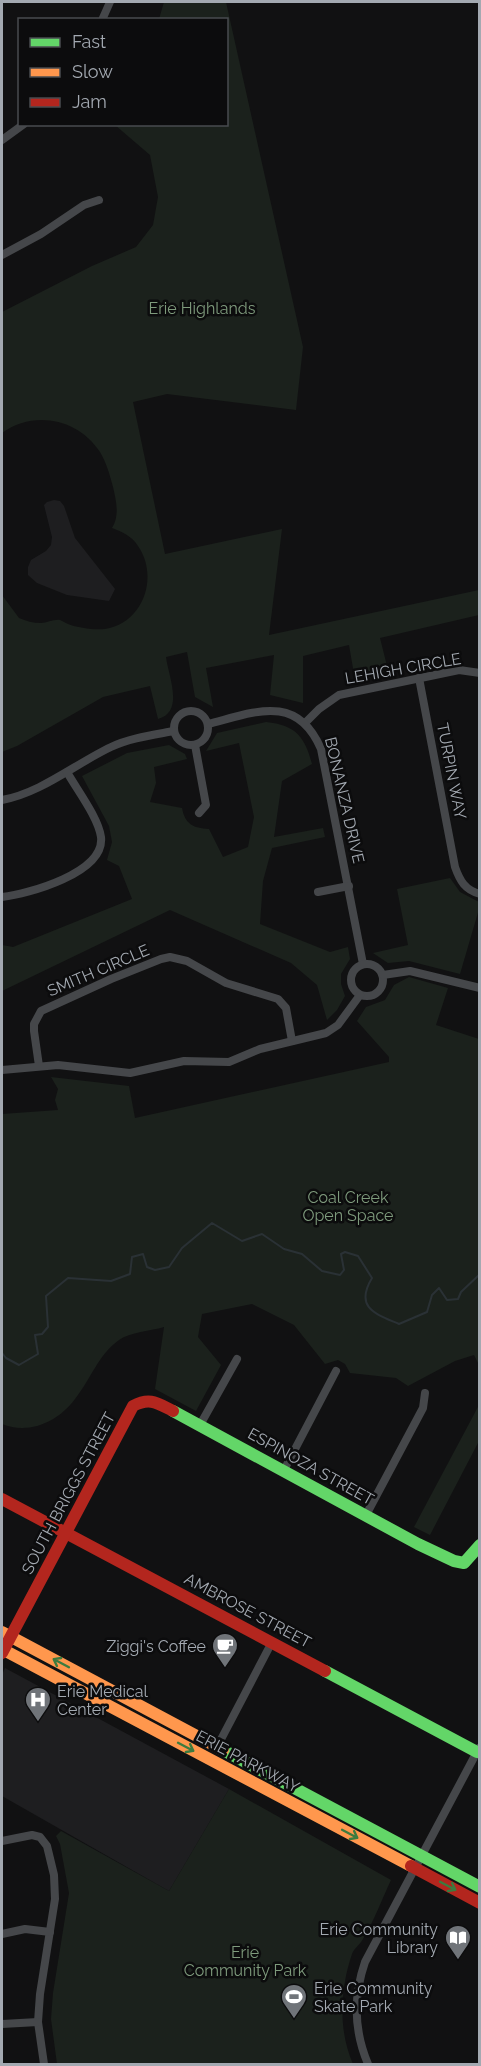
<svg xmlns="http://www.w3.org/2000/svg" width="481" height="2066" viewBox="0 0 481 2066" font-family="Raleway,sans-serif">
  <rect width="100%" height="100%" fill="#111112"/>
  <g fill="#1e1e20">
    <polygon points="54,500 60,501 64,506 75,538 115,589 109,601 67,595 37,583 28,575 28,567 31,560 46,551 51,545 52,537 44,505 47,502"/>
    <polygon points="5,1668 229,1789 169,1891 2,1796 2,1675"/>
  </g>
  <g fill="#1b211c">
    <path d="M 164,2 L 226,2 L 303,347 L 296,410 L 167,394 L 133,402 L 165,554 L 282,529 L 269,635 L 479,590 L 479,615 L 380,638 L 389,674 L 355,680 L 349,645 L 303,656 L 303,703 L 270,695 L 274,655 L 206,668 L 213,707 L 195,697 L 187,652 L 166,657 C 168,675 185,712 158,719 L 150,686 L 103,697 L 17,746 L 2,752 L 2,595 L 19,618 C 26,621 33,623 41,623 C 47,623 54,619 60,620 C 63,621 65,623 68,624 C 78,628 94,630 105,629 C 144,623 159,576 138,546 C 132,536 122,532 112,528 C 120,516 116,500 113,487 C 110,475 106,462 100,452 C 78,418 33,410 2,433 L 2,312 L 92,266 L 136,247 L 153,225 L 158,197 L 150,155 L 115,125 L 226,124 L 226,20 L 159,19 Z"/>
    <path d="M 266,722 C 296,725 305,737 312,764 L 282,781 L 274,837 L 323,828 L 325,837 L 272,848 L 263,881 L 260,924 L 330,952 L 348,947 L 350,959 L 341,974 L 341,984 L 345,996 L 337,1010 L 327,1020 L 317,985 L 291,963 L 170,910 L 2,991 L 2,945 L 13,947 L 132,899 L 119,866 L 107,860 L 112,842 L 109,826 L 82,776 L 127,753 L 169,745 L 185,754 L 187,759 L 154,767 L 156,783 L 150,802 L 182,808 C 185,824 193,828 209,829 L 223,857 L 248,847 L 254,817 L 239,743 L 206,751 L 217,733 Z"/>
    <polygon points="450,878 460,892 479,902 479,909 460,974 409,961 388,963 373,953 408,945 397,889"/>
    <path d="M 409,977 L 448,988 L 436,1025 L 479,1039 L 479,1365 L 474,1355 L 455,1361 L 408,1386 L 396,1378 L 350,1373 L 345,1364 L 338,1360 L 325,1364 L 294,1325 L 252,1304 L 202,1314 L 198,1337 L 221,1365 L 196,1411 L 155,1389 L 164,1327 C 151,1331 130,1332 119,1340 C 98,1355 91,1379 75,1399 C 58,1422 29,1435 2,1424 L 2,1114 L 58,1110 L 55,1100 L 58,1089 L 51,1077 L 129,1086 L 135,1118 L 389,1062 L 389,1057 L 357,1021 L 366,1007 L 385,1000 L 394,985 Z"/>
    <polygon points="479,1405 479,1441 430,1535 414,1527"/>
    <path d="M 229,1789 L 391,1880 C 382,1899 374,1921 363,1939 C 360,1945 354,1948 352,1954 C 340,1989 338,2030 353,2064 L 57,2064 L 51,2019 L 53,1993 L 69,1893 L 60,1844 L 56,1836 L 61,1831 L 169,1891 Z"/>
  </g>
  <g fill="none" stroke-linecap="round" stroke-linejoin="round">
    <path stroke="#2a3135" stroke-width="2" d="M 2,1353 L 6,1358 L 19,1365 L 38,1354 L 35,1335 L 42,1334 L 48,1327 L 46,1296 L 68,1278 L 111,1281 L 130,1274 L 132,1257 L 143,1254 L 147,1267 L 155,1270 L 169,1267 L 182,1248 L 212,1223 L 242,1241 L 262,1234 L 284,1249 L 302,1254 L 322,1271 L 340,1275 L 344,1270 L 341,1254 L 345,1252 L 358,1256 L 372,1278 C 354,1308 376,1314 399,1324 L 427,1312 L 432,1295 L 439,1288 L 447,1300 L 458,1299 L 461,1292 L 480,1274"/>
    <g stroke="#45474a" stroke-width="8">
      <polyline points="102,20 110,2"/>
      <polyline points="2,140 24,124"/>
      <polyline points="2,255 41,234 84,205 99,200"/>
      <path d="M 419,678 L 455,867 C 460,881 465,890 480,894"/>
      <circle cx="191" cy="728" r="17"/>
      <polyline points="305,723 319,709 339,695 459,670 480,673"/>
      <path d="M 208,724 C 255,712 297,693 321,749 L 363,964"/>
      <polyline points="195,745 206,805 199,813"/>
      <path d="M 2,800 C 41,793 75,764 111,747 C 130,738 153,735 174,731"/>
      <polyline points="318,892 349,886"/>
      <path d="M 2,897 C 28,894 105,873 101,837 C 98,817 77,790 67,772"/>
      <circle cx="367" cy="980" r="16"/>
      <polyline points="383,975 410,971 480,988"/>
      <polyline points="39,1066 34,1031 34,1024 41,1011 111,979 161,959 170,957 187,961 226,983 278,999 286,1008 292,1041"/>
      <polyline points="2,1070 58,1065 130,1073 184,1061 229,1062 260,1049 326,1033 338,1025 360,995"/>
      <polyline points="200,1425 237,1359"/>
      <polyline points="284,1470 336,1371"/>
      <polyline points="366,1515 423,1408 425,1393"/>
      <polyline points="217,1747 272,1642"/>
      <polyline points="2,1841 32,1835 40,1837 47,1846 54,1875 55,1899 40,1994 38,2022 44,2064"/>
      <polyline points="2,1934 25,1929 50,1932"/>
      <polyline points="2,2024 38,2022"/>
      <path d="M 368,2064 C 354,2031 353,1997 365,1962 L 479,1748"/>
    </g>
    <g stroke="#63d668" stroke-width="12">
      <polyline points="173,1411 418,1544 454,1561 464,1563 480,1545"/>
      <polyline points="325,1671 477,1752"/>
      <polyline points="223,1750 480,1887"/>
    </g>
    <g stroke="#ff974d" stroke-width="12">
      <polyline points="2,1632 223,1750"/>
      <polyline points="2,1649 411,1866"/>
    </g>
    <g stroke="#b3261e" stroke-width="12">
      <polyline points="2,1499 325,1671"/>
      <path d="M 2,1653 L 133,1406 C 150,1397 157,1403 173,1411"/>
      <polyline points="411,1866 480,1903"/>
    </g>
  </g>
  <defs><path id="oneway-shaft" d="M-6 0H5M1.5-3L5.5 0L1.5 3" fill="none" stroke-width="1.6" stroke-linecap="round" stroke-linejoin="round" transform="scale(1.5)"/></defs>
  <g stroke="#3c7b3f">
    <use href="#oneway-shaft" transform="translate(61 1663) rotate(-152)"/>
    <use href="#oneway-shaft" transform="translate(186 1747) rotate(28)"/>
    <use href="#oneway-shaft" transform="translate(350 1834) rotate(28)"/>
    <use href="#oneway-shaft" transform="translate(448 1886) rotate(28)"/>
  </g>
  <defs>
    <symbol id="cafe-pin" viewBox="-11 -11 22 30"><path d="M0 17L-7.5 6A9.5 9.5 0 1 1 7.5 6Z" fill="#707479" stroke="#0c0c0d"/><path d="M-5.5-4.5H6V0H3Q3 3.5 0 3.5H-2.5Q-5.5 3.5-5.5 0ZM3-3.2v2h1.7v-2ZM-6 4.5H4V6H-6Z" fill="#fff"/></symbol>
    <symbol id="hospital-pin" viewBox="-11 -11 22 30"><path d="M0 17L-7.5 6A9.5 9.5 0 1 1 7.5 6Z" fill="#707479" stroke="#0c0c0d"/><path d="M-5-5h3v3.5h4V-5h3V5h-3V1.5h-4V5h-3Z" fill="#fff"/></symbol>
    <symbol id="library-pin" viewBox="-11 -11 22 30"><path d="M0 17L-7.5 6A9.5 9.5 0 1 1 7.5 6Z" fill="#707479" stroke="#0c0c0d"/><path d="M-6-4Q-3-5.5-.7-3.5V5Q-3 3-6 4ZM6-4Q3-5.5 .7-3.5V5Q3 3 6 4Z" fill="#fff"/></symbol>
    <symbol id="stadium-pin" viewBox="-11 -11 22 30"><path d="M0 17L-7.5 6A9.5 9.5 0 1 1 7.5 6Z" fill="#707479" stroke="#0c0c0d"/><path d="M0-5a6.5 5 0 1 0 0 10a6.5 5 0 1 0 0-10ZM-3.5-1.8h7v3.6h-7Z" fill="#fff"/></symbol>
  </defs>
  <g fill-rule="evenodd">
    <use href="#cafe-pin" x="210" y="1631" width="30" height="40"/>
    <use href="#hospital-pin" x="23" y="1685" width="30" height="40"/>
    <use href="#library-pin" x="443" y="1923" width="30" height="40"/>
    <use href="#stadium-pin" x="279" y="1982" width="30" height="40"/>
  </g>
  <g text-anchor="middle" stroke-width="5" stroke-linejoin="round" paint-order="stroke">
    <g font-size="16" fill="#7e9a7c" stroke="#0c0c0d">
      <text x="202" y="314">Erie Highlands</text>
      <text x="348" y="1203">Coal Creek<tspan x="348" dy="18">Open Space</tspan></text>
      <text x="245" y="1958">Erie<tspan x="245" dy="18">Community Park</tspan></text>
    </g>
    <g font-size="16" fill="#a3a9b1" stroke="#0c0c0d">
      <text transform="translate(403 668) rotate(-10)" y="6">LEHIGH CIRCLE</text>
      <text transform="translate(452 771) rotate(79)" y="6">TURPIN WAY</text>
      <text transform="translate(345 800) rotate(77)" y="6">BONANZA DRIVE</text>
      <text transform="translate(98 970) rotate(-23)" y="6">SMITH CIRCLE</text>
      <text transform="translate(311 1466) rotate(29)" y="6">ESPINOZA STREET</text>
      <text transform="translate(68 1493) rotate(-62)" y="6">SOUTH BRIGGS STREET</text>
      <text transform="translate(248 1610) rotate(28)" y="6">AMBROSE STREET</text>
      <text transform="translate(248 1761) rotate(28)" y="6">ERIE PARKWAY</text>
    </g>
    <g font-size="16" fill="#a3a9b1" stroke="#0c0c0d" text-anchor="end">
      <text x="206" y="1652">Ziggi's Coffee</text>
      <text x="57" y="1697" text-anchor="start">Erie Medical<tspan x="57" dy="18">Center</tspan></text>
      <text x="438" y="1935">Erie Community<tspan x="438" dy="18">Library</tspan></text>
      <text x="314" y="1994" text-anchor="start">Erie Community<tspan x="314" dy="18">Skate Park</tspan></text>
    </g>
  </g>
  <rect width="481" height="2066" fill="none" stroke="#a3a9b1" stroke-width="6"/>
  <rect x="18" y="18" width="210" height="108" fill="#0c0c0d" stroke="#484b4f" stroke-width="1.5"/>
  <rect x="30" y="38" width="30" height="9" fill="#63d668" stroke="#484b4f" stroke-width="1.5"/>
  <text x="72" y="48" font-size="18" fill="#a3a9b1">Fast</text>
  <rect x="30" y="68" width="30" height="9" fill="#ff974d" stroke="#484b4f" stroke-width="1.5"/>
  <text x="72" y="78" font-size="18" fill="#a3a9b1">Slow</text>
  <rect x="30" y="98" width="30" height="9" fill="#b3261e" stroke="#484b4f" stroke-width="1.5"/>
  <text x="72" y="108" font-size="18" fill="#a3a9b1">Jam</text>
</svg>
